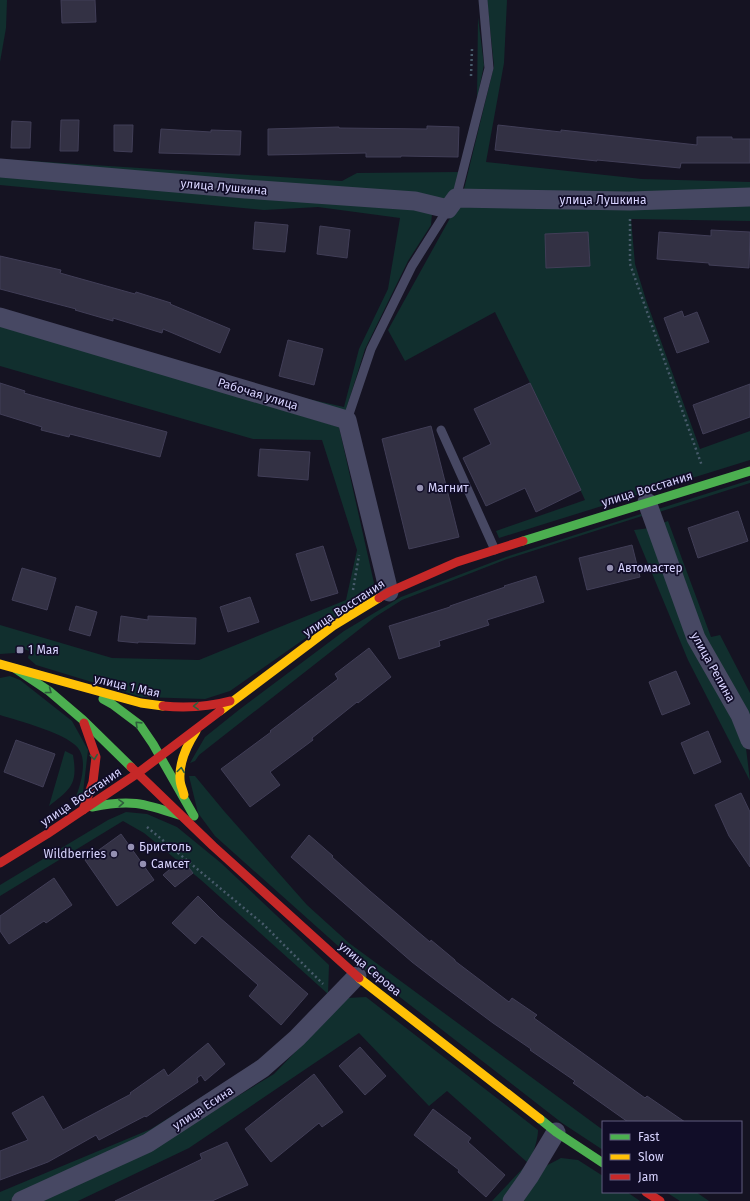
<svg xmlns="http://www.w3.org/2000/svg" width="750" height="1201" viewBox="0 0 750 1201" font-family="'Fira Sans',sans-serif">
  <rect width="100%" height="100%" fill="#151322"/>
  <g fill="#112f2e">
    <polygon points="0,0 7,0 6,28 0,62"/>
    <polygon points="487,0 507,0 504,63 486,162 642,179 750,182 750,190 628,195 463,193 494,66"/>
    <polygon points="478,17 484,65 477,99"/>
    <polygon points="0,159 342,181 357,173 459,172 456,198 439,202"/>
    <polygon points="0,174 405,207 432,214 431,225 408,261 365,349 345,413 273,391 344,407 359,349 388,289 400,218 318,207 264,210 0,185"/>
    <polygon points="460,204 750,204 750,221 631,219 635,264 646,300 700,449 750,431 750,460 499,538 496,531 585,500 530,383 495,312 405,361 388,330 454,211"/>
    <polygon points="0,325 339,427 374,583 370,593 230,691 205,699 141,697 36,665 28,658 30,651 17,647 15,653 0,654 0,625 112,658 199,660 346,600 357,550 322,440 253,439 0,366"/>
    <polygon points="750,480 750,483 656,513 655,510"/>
    <polygon points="641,514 642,516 507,559 402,600 375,617 199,755 195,761 190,763 205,737 240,709 344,631 401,597 506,557"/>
    <polygon points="668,521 711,637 720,635 750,693 750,718 702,636 660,524"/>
    <polygon points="650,528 745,740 750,781 688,660 634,530"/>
    <path d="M 10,676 L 20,680 L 72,721 L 88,750 L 83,793 L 75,799 C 80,787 87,764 80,751 C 72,734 18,721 0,715 L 0,678 Z"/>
    <path d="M 65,751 L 73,755 C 78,784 71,789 49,806 Z"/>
    <polygon points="189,776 195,776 224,811 307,905 349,943 603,1130 603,1150 562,1123 365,970 215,836 198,813"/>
    <polygon points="126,812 147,814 177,827 221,863 329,965 328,994 201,880 144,833 123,821 0,896 0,885 108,820"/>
    <path d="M 366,997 L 538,1130 C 538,1142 530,1163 524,1173 C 518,1183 509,1192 502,1201 L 492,1201 L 528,1163 L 447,1091 L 429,1106 L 359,1033 L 189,1148 L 78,1201 L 40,1201 L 150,1149 L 274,1074 L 347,998 Z"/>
    <polygon points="270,1054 146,1138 9,1201 0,1201 0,1192 151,1129"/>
    <polygon points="561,1158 578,1160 603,1176 603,1192 627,1192 640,1201 522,1201 542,1168"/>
    <polygon points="666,1192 696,1192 709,1201 680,1201"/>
  </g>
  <g fill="#333144" stroke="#413e57">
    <polygon points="61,0 95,0 96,22 62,23"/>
    <polygon points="61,120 79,120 78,151 60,151"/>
    <polygon points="12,121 31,122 30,148 11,148"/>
    <polygon points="114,125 133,125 132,152 114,151"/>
    <polygon points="498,125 561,132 561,130 697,145 697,137 732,137 732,139 750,139 750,163 681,163 680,168 597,160 597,161 495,150"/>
    <polygon points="427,126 459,127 458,157 401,156 401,157 366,157 366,153 268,155 268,129 339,127 339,128 427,129"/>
    <polygon points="161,129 211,132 211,130 241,131 240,155 159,153"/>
    <polygon points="255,222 288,225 285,252 253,249"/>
    <polygon points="320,226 350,230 347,258 317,254"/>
    <polygon points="711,230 750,232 749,268 709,265 709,263 657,259 659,232 711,236"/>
    <polygon points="588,232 590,266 546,268 545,234"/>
    <polygon points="0,256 61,270 60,273 135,294 136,292 171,303 170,304 230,329 220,353 163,329 162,333 113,318 113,321 75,310 76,309 0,289"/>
    <polygon points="682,311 684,317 697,312 709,342 677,353 664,318"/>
    <polygon points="288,340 323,349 314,385 279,376"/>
    <polygon points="0,383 25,391 24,393 77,408 167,432 160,457 70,434 69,437 41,430 42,427 0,414"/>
    <polygon points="530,383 581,490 536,512 525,488 486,506 463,458 491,444 474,409"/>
    <polygon points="750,384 750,417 703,434 693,405"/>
    <polygon points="431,426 459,537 409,549 382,439"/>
    <polygon points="260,449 310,452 308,480 258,476"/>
    <polygon points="738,511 748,541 698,558 688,528"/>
    <polygon points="632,545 640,577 587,590 579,558"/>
    <polygon points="323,546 338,593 311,601 296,554"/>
    <polygon points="22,568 56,578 47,610 12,600"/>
    <polygon points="536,576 544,602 487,620 489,625 439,641 440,646 399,659 389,626 450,607 450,606 505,587 504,586"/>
    <polygon points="250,597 259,622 228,632 220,607"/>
    <polygon points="76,606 97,612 90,636 69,630"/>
    <polygon points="121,616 148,620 148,616 196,618 195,644 138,642 138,643 118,641"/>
    <polygon points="369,648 391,677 358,703 357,702 312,738 313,740 270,772 280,785 250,807 221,769 271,732 270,731 338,679 335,674"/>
    <polygon points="676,671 690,704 662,715 649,682"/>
    <polygon points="708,731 721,762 694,774 681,743"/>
    <polygon points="16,740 55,754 43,787 4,772"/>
    <polygon points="741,793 750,812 750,867 729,836 715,805"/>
    <polygon points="121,834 154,880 117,906 85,860"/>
    <polygon points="309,835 333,856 332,857 370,891 430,942 431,940 455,960 455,961 509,1002 512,998 537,1015 534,1018 645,1098 647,1096 685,1122 628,1122 573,1083 575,1081 530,1050 531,1049 493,1023 438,982 412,962 291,857"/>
    <polygon points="182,859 193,873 175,887 163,875"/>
    <polygon points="54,878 72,905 46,923 44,921 9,944 0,931 0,916"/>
    <polygon points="198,896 219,917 308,994 281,1025 249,996 258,985 202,936 195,944 172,923"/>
    <polygon points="208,1043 225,1064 205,1081 201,1075 197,1078 198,1082 146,1117 145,1116 99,1140 96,1135 48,1162 0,1180 0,1151 28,1140 12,1113 43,1096 63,1130 131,1094 130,1093 164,1069 168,1076"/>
    <polygon points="360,1047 386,1076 365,1095 339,1066"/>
    <polygon points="314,1074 343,1112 322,1127 319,1123 271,1162 245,1129"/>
    <polygon points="433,1109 471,1138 468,1142 505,1175 486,1197 458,1172 459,1170 414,1135"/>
    <polygon points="227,1142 248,1185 212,1201 115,1201 202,1159 200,1154"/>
  </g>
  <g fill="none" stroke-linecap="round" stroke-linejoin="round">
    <g stroke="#485b6b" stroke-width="2.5" stroke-dasharray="2 3" stroke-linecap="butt">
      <polyline points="471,76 472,49"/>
      <polyline points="630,219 630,264 702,466"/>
      <polyline points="353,590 359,555"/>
      <polyline points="147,827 263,924 323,984"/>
    </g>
    <g stroke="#474863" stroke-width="9">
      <polyline points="456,198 489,68 483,0"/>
      <polyline points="347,420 371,349 412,266 448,209"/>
      <polyline points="441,430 495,550"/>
    </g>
    <g stroke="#474863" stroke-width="19">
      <polyline points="0,168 245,189 415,201 448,209 456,198 630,201 750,197"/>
      <polyline points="0,317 347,420 389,592"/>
      <polyline points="647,502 696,638 740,715 750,740"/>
      <polyline points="21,1201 148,1143 263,1068 297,1038 357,976"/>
      <polyline points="512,1201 529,1177 556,1132"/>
    </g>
    <g stroke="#4caf50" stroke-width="9">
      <polyline points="523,541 750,471"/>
      <polyline points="16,669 49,691 83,720 131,767"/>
      <polyline points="103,699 112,704 140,725 153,744 194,816"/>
      <path d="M 92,807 C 130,799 143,803 179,815"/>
      <polyline points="540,1119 556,1132 603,1163"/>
    </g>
    <g stroke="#ffc107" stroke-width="9">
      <polyline points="0,664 141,703 163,706"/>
      <polyline points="220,711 333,626 379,598"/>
      <path d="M 184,795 C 183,790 180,785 180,779 C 179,762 187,745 196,731"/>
      <polyline points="359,978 540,1119"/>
    </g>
    <g stroke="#c62828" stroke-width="9">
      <polyline points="379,598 389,592 457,562 523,541"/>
      <path d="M 163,706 C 186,708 208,707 230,701"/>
      <polyline points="131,767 213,846 359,978"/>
      <polyline points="83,810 93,782 96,757 84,723"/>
      <polyline points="0,863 47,834 138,773 220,711"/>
      <polyline points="646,1192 660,1201"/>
    </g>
  </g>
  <defs><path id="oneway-chevron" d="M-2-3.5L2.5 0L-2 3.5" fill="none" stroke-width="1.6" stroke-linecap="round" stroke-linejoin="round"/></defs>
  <g stroke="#2e5e3c">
    <use href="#oneway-chevron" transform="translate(49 691) rotate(37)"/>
    <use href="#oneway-chevron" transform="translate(196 706) rotate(177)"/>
    <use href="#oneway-chevron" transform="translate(138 724) rotate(-136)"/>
    <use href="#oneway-chevron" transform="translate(94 757) rotate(83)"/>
    <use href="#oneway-chevron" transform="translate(181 770) rotate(-82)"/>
    <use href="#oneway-chevron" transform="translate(121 803) rotate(-3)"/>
  </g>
  <g fill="#9490b2" stroke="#110d28" stroke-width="1.5">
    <circle cx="420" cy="488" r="4"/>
    <circle cx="610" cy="568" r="4"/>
    <rect x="16" y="646" width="8" height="8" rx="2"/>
    <circle cx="131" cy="847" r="4"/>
    <circle cx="114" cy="854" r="4"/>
    <circle cx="143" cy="864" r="4"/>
  </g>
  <g text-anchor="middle" stroke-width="3.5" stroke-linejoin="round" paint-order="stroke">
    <g font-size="12" fill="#d8d4ff" stroke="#110d28">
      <text transform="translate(224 187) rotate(5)" y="4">улица Лушкина</text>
      <text x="603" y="204">улица Лушкина</text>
      <text transform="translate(258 394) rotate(17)" y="4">Рабочая улица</text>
      <text transform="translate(647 489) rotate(-17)" y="4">улица Восстания</text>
      <text transform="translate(344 608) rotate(-33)" y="4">улица Восстания</text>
      <text transform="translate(713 667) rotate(61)" y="4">улица Репина</text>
      <text transform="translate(127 686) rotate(13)" y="4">улица 1 Мая</text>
      <text transform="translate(81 797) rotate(-34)" y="4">улица Восстания</text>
      <text transform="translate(370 969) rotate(40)" y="4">улица Серова</text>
      <text transform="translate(203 1108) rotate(-33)" y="4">улица Есина</text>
    </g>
    <g font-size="12" fill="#d8d4ff" stroke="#110d28" text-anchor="start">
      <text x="428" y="492">Магнит</text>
      <text x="618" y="572">Автомастер</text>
      <text x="28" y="654">1 Мая</text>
      <text x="139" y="851">Бристоль</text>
      <text x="106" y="858" text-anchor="end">Wildberries</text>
      <text x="151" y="868">Самсет</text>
    </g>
  </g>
  <rect x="602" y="1121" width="140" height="72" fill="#110d28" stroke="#615d7e"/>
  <rect x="610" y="1134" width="20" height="6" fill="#4caf50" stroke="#615d7e"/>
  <text x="638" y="1141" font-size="12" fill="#d8d4ff">Fast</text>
  <rect x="610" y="1154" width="20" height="6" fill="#ffc107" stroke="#615d7e"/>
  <text x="638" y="1161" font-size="12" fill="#d8d4ff">Slow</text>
  <rect x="610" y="1174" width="20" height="6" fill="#c62828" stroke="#615d7e"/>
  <text x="638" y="1181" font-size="12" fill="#d8d4ff">Jam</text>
</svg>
